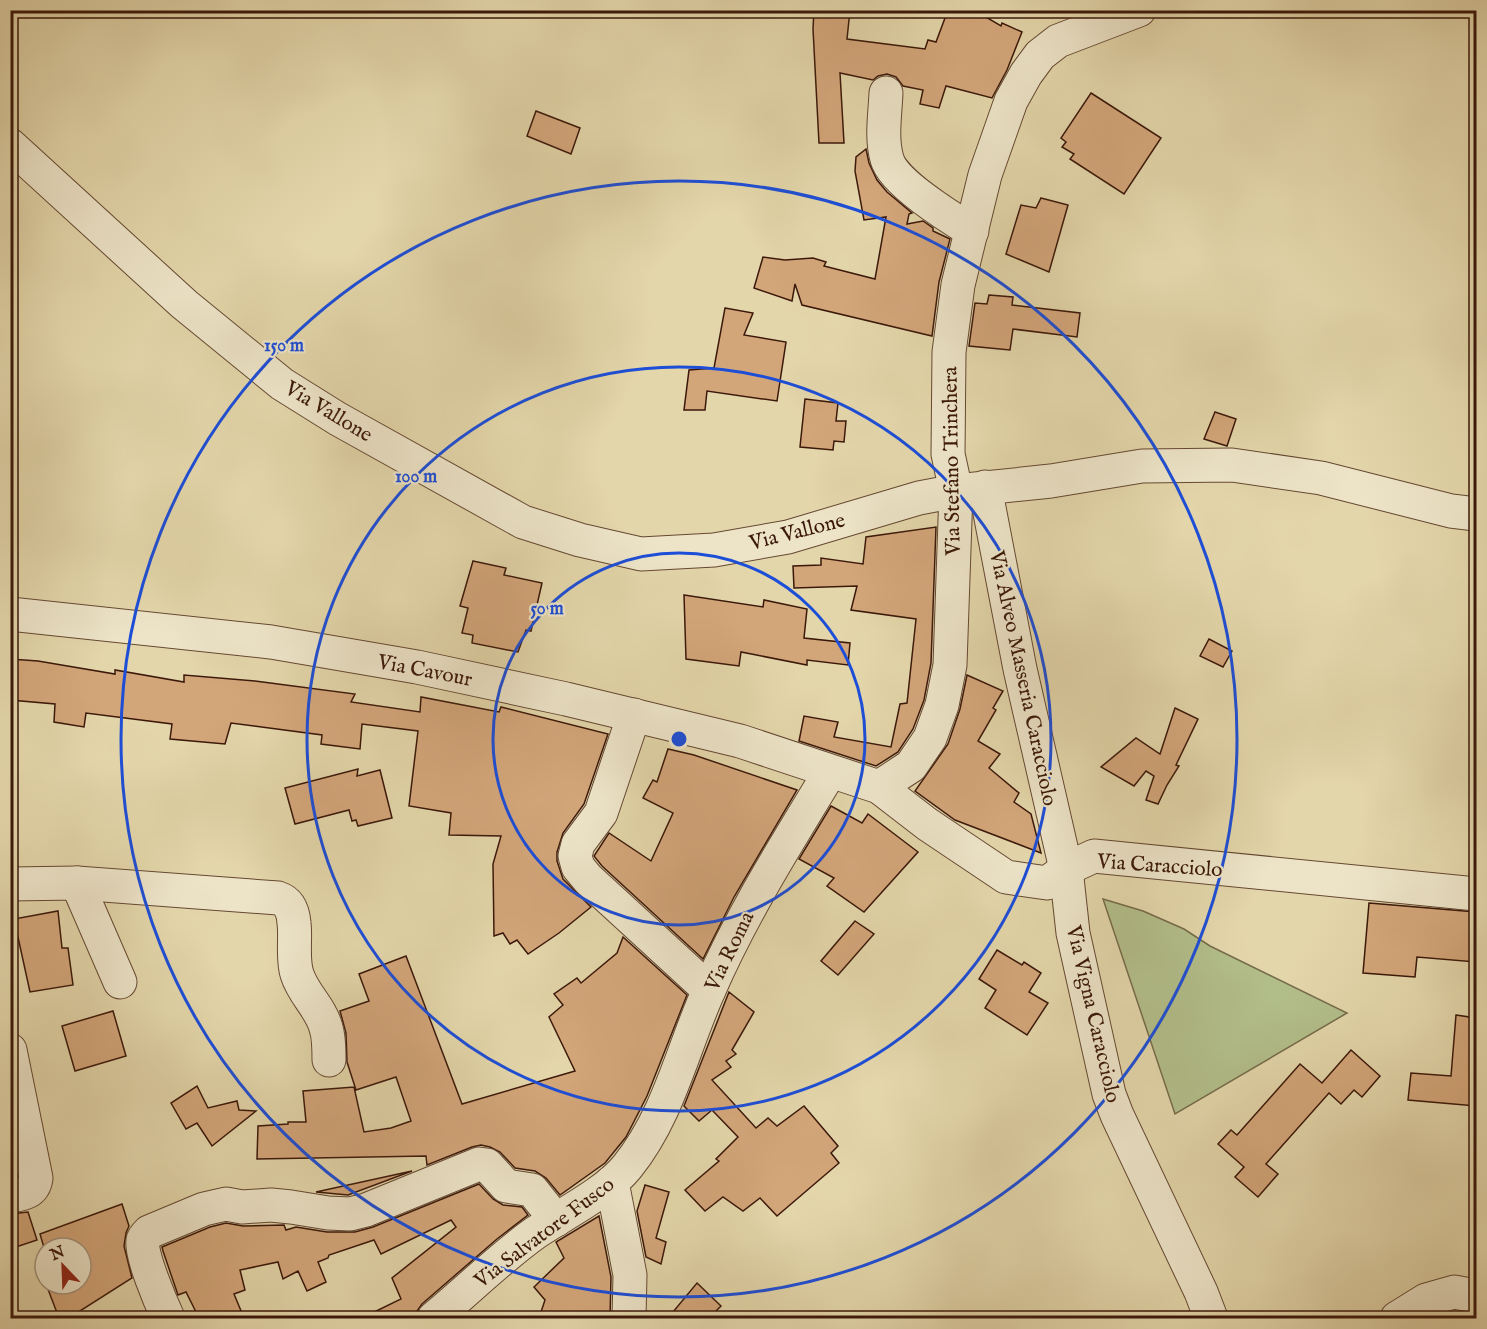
<svg xmlns="http://www.w3.org/2000/svg" width="1487" height="1329" viewBox="0 0 1487 1329" font-family="'IM FELL English',serif">
  <rect width="100%" height="100%" fill="#e3d6aa"/>
  <filter id="stains"><feTurbulence type="fractalNoise" baseFrequency=".00333" numOctaves="4"/><feColorMatrix values="0 0 0 0 .2 0 0 0 0 .09 0 0 0 0 .02 0 0 0 .5 -.17"/></filter>
  <radialGradient id="worn" r=".72"><stop offset=".6" stop-color="#630" stop-opacity="0"/><stop offset="1" stop-color="#630" stop-opacity=".3"/></radialGradient>
  <polygon fill="#b2be8a" stroke="#766b4a" stroke-width="1.5" points="1103,899 1143,911 1184,929 1210,946 1347,1013 1175,1114"/>
  <g fill="#d3a67a" stroke="#3b180a" stroke-width="1.5">
    <polygon points="814,10 850,10 847,39 925,49 928,40 936,42 948,10 974,10 1001,26 1002,23 1022,32 1007,70 992,98 946,86 939,108 920,104 923,90 903,86 896,77 887,74 878,76 873,80 840,73 844,143 819,143 813,29"/>
    <polygon points="1091,93 1161,138 1124,194 1070,159 1074,154 1062,147 1066,142 1061,138"/>
    <polygon points="536,111 580,128 571,154 527,136"/>
    <polygon points="866,149 869,163 877,180 887,192 912,213 909,214 907,224 923,221 933,228 933,231 950,239 939,282 932,336 802,305 795,284 792,301 754,288 763,257 785,260 813,258 826,262 824,266 875,279 886,217 864,220 855,171 856,157"/>
    <polygon points="1041,198 1068,205 1049,272 1006,254 1021,205 1036,208"/>
    <polygon points="989,295 1013,297 1012,305 1080,313 1077,337 1013,329 1010,350 969,346 975,303 987,304"/>
    <polygon points="725,308 753,313 744,335 786,342 777,401 707,391 705,410 684,410 689,370 714,368"/>
    <polygon points="805,399 838,403 836,421 846,421 844,442 834,441 833,450 800,447"/>
    <polygon points="1215,412 1236,419 1227,446 1204,439"/>
    <polygon points="936,527 931,663 924,700 913,729 898,752 876,766 799,741 804,716 838,722 834,737 891,747 900,704 907,703 916,619 851,610 857,586 794,588 793,566 821,565 821,558 863,564 866,537"/>
    <polygon points="473,561 506,568 504,575 542,583 531,631 526,630 518,652 472,643 473,635 462,633 468,608 460,606"/>
    <polygon points="684,595 763,607 764,600 807,609 804,638 850,643 848,665 807,660 807,665 741,652 739,666 686,659"/>
    <polygon points="1209,639 1232,651 1223,667 1200,656"/>
    <polygon points="10,659 38,661 115,674 115,670 184,682 184,675 255,681 355,694 351,702 420,712 421,697 499,712 501,707 608,734 584,804 563,833 557,852 557,861 563,879 591,907 559,933 528,954 517,940 510,944 503,933 494,936 493,864 501,836 449,835 451,813 409,806 418,731 362,724 360,749 321,744 322,735 231,723 225,744 170,739 172,724 86,713 84,727 54,722 55,704 10,700"/>
    <polygon points="967,675 1003,691 993,708 996,710 978,741 1000,754 989,768 1019,793 1014,802 1031,814 1041,853 955,820 915,791 948,744 960,709"/>
    <polygon points="1175,708 1198,719 1176,765 1179,766 1167,785 1158,804 1146,800 1154,776 1146,771 1134,786 1101,767 1136,738 1160,754"/>
    <polygon points="668,749 694,755 797,790 734,897 703,959 602,866 594,856 609,833 651,861 673,813 643,798 653,780 657,782"/>
    <polygon points="358,769 357,776 380,770 392,818 358,826 356,820 352,821 349,810 295,824 285,788"/>
    <polygon points="831,806 862,823 868,814 918,852 864,912 827,886 834,878 799,859"/>
    <polygon points="1369,903 1476,912 1476,962 1417,957 1415,977 1363,973"/>
    <polygon points="58,911 62,948 68,948 73,985 30,992 14,919"/>
    <polygon points="855,921 874,934 838,975 821,961"/>
    <polygon points="623,937 687,995 647,1096 626,1137 605,1163 560,1195 546,1178 535,1171 515,1168 500,1152 490,1147 481,1145 472,1147 427,1165 426,1156 257,1159 258,1126 288,1124 288,1122 306,1122 303,1091 354,1087 364,1132 391,1128 411,1121 396,1077 356,1090 347,1062 346,1033 340,1011 369,1001 359,974 406,956 462,1104 575,1071 549,1017 563,1005 554,994 577,978 581,983 617,953"/>
    <polygon points="997,950 1022,965 1024,962 1041,973 1029,992 1048,1003 1027,1035 985,1008 996,990 979,979"/>
    <polygon points="729,992 754,1012 732,1050 736,1054 726,1061 731,1067 712,1080 756,1128 768,1118 777,1126 804,1106 838,1146 831,1153 839,1163 777,1216 760,1198 743,1211 723,1197 705,1211 685,1190 719,1161 716,1159 738,1137 712,1110 699,1121 684,1106"/>
    <polygon points="113,1011 126,1056 75,1071 62,1026"/>
    <polygon points="1456,1015 1476,1018 1476,1106 1408,1100 1411,1073 1451,1076"/>
    <polygon points="1351,1050 1380,1076 1362,1097 1354,1090 1341,1104 1329,1093 1266,1164 1278,1174 1258,1197 1235,1177 1244,1167 1218,1144 1231,1130 1237,1135 1300,1064 1322,1083"/>
    <polygon points="197,1086 208,1108 237,1101 239,1110 256,1111 212,1146 197,1123 186,1129 171,1103"/>
    <polygon points="412,1171 348,1195 316,1192"/>
    <polygon points="479,1184 493,1199 503,1205 522,1207 528,1215 497,1239 422,1304 417,1311 416,1318 362,1318 401,1299 392,1278 456,1227 451,1220 381,1254 374,1240 329,1255 328,1258 318,1262 326,1282 307,1291 298,1271 283,1279 278,1262 240,1270 245,1290 234,1294 244,1318 199,1318 186,1292 178,1295 163,1251 162,1247 210,1227 226,1223 243,1226 284,1225 286,1230 296,1227 327,1232 355,1232 373,1227"/>
    <polygon points="645,1185 669,1192 656,1238 666,1242 661,1264 646,1257 637,1211"/>
    <polygon points="122,1204 129,1226 126,1233 124,1246 132,1278 69,1318 59,1318 46,1284 81,1284 81,1248 45,1248 45,1251 40,1234"/>
    <polygon points="28,1212 37,1240 10,1249 10,1214"/>
    <polygon points="599,1216 611,1277 610,1318 539,1318 545,1300 534,1287 564,1258 556,1242"/>
    <polygon points="697,1283 721,1306 709,1318 668,1318"/>
  </g>
  <g fill="none" stroke-linecap="round" stroke-linejoin="round">
    <defs>
      <g id="minor">
        <path d="M 886,93 C 885,115 881,138 887,159 C 893,182 951,218 972,231"/>
        <polyline points="10,145 184,304 282,384 338,419 523,522 580,540 641,554 714,550 788,537 919,498 956,491 1051,481 1142,466 1232,465 1321,478 1451,511 1476,514"/>
        <polyline points="985,487 1020,669 1066,869 1073,933 1109,1094 1117,1115 1201,1292 1211,1318"/>
        <polyline points="10,614 271,642 417,667 566,699 740,741 879,787 927,824 1006,877 1047,883 1066,869 1094,856 1476,894"/>
        <polyline points="634,715 601,813 578,844 575,856 578,867 588,879 709,990"/>
        <polyline points="879,787 911,766 930,738 942,705 950,665 956,491 948,454 949,352 958,285 985,175 1011,101 1026,74 1040,55 1058,41 1139,10"/>
        <polyline points="77,883 120,982"/>
        <path d="M 10,884 L 77,883 L 278,898 C 290,902 293,911 294,923 C 296,939 292,959 297,974 C 303,994 321,1008 326,1028 C 329,1037 329,1050 329,1060"/>
        <path d="M 10,1050 L 36,1178 C 34,1193 23,1194 10,1196"/>
        <polyline points="612,1182 630,1275 629,1318"/>
        <path d="M 168,1318 C 162,1305 139,1252 143,1240 C 144,1237 147,1234 149,1232 L 204,1209 L 226,1204 L 242,1207 L 271,1205 L 291,1207 L 328,1213 L 350,1214 L 366,1210 L 479,1164 L 487,1165 L 506,1186 L 532,1190 L 556,1220"/>
        <path d="M 434,1318 C 467,1291 500,1258 535,1233 C 563,1214 606,1193 627,1167 C 669,1115 682,1050 709,990 C 742,914 787,843 830,772"/>
        <polyline points="1397,1318 1426,1300 1454,1292 1476,1296"/>
      </g>
    </defs>
    <use href="#minor" stroke="#654832" stroke-width="35"/>
    <use href="#minor" stroke="#ede4c8" stroke-width="33"/>
  </g>
  <g fill="none" stroke="#1d4ed8" stroke-width="3">
    <circle cx="679" cy="739" r="186"/>
    <circle cx="679" cy="739" r="372"/>
    <circle cx="679" cy="739" r="558"/>
  </g>
  <g text-anchor="middle" stroke-width="4.5" stroke-linejoin="round" paint-order="stroke">
    <g font-size="21" fill="#3b180a" stroke="#ede4c8">
      <text transform="translate(329 411) rotate(31)" y="7">Via Vallone</text>
      <text transform="translate(951 461) rotate(-91)" y="7">Via Stefano Trinchera</text>
      <text transform="translate(797 531) rotate(-14)" y="7">Via Vallone</text>
      <text transform="translate(425 670) rotate(11)" y="7">Via Cavour</text>
      <text transform="translate(1024 678) rotate(78)" y="7">Via Alveo Masseria Caracciolo</text>
      <text transform="translate(1160 865) rotate(4)" y="7">Via Caracciolo</text>
      <text transform="translate(729 951) rotate(-64)" y="7">Via Roma</text>
      <text transform="translate(1094 1014) rotate(77)" y="7">Via Vigna Caracciolo</text>
      <text transform="translate(544 1232) rotate(-37)" y="7">Via Salvatore Fusco</text>
    </g>
  </g>
  <circle cx="679" cy="739" r="9" fill="#1d4ed8" stroke="#ede4c8" stroke-width="3"/>
  <g font-size="18" text-anchor="middle" font-weight="bold" fill="#1d4ed8" stroke="#ede4c8" stroke-width="4.5" stroke-linejoin="round" paint-order="stroke">
    <text x="284" y="351">150 m</text>
    <text x="416" y="482">100 m</text>
    <text x="547" y="614">50 m</text>
  </g>
  <rect width="1487" height="1329" fill="none" stroke="#e3d6aa" stroke-width="36"/>
  <rect x="12" y="12" width="1463" height="1305" fill="none" stroke="#3b180a" stroke-width="3"/>
  <rect x="18" y="18" width="1451" height="1293" fill="none" stroke="#3b180a" stroke-width="1.5"/>
  <g transform="translate(63 1266) rotate(337)"><circle r="28" fill="#ede4c8" stroke="#a6927c" stroke-width="1.5"/>
  <path d="M0-4.5L10 22L0 15L-10 22Z" fill="#8f2418"/>
  <text y="-9" font-size="16" font-weight="bold" text-anchor="middle" fill="#3b180a">N</text>
  </g>
  <rect width="100%" height="100%" filter="url(#stains)"/>
  <rect width="100%" height="100%" fill="url(#worn)"/>
</svg>
